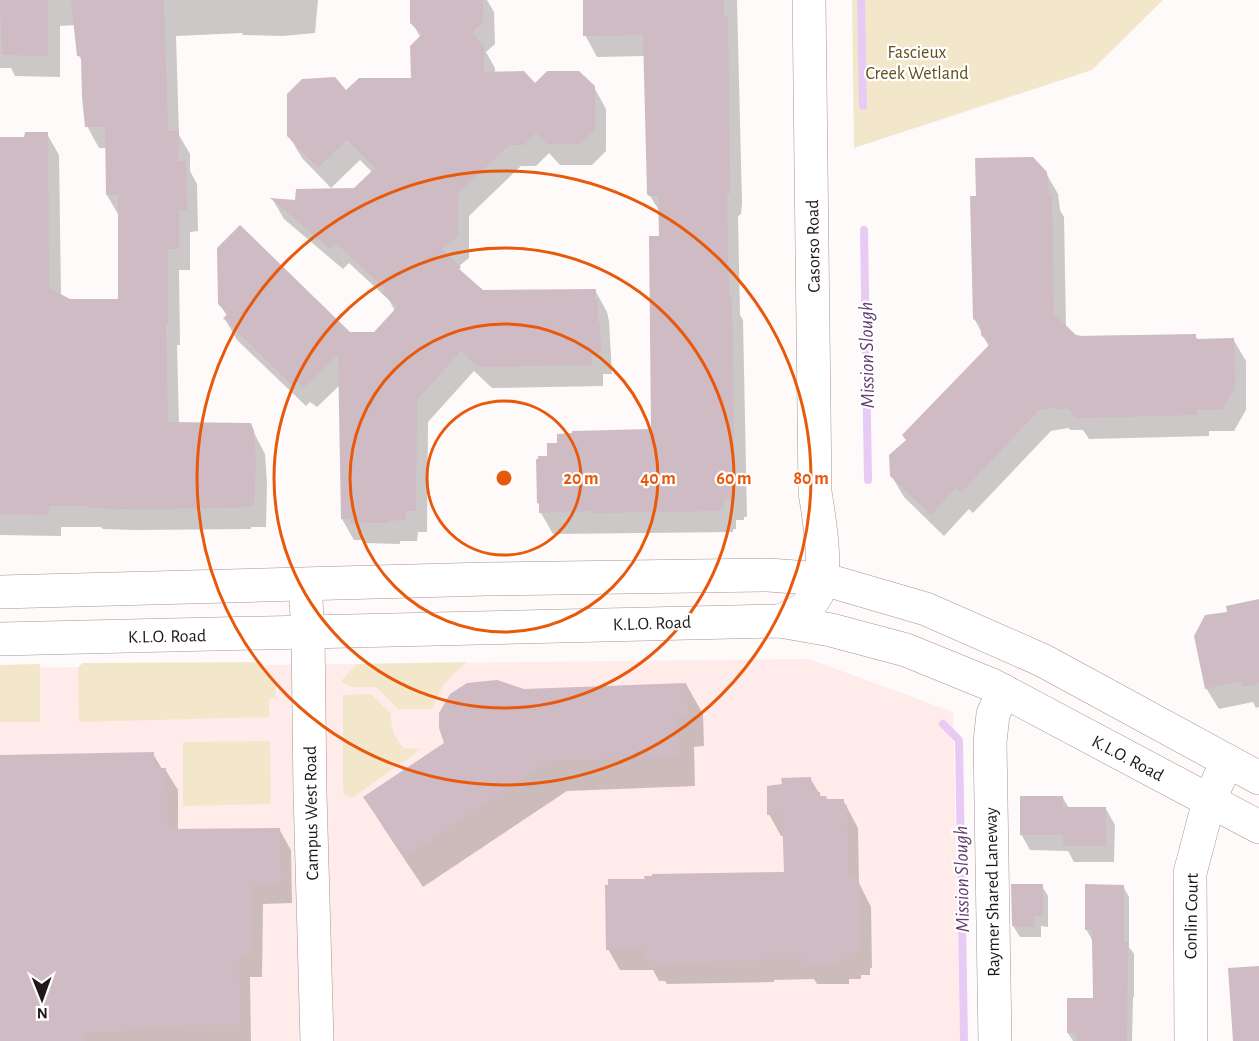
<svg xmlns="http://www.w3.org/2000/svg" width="1259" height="1041" viewBox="0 0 1259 1041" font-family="'Alegreya Sans',sans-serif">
  <rect width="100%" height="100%" fill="#fefaf9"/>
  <polygon fill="#feebea" points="809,659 953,712 960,1041 0,1041 0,668"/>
  <g fill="#f3e7cb">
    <polygon points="852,0 1163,0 1092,70 854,148"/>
    <polygon points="262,662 267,675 275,682 276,698 269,699 269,717 79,722 78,667 83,663"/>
    <path d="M 466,662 C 451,677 438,687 433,709 L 398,709 L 376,687 L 351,687 L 341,681 L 357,664 Z"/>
    <polygon points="40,664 40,722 0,722 0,665"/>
    <path d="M 371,694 L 391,714 C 391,728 393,737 404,748 L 421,749 L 352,798 L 344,795 L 343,785 L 343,695 Z"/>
    <polygon points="270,741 271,804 183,806 183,742"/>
  </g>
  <g fill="#0003">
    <polygon points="0,0 318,0 315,33 283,36 243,35 242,33 176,36 179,135 190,154 190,171 197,184 198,231 190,232 190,270 179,270 180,345 177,345 179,424 250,425 265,454 267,483 266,527 251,527 251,529 136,530 103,529 101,527 61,527 61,536 0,535 0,139 26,139 47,134 59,155 61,295 70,300 120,300 119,216 107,195 107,148 99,148 87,126 83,63 79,56 76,25 60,26 60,77 15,76 11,68 0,68"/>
    <polygon points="411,0 487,0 494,12 495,44 486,52 495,68 495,73 535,85 594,87 606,109 606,151 592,165 560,165 549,153 536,166 521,166 469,216 469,258 458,267 464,275 483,292 595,290 607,312 609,321 612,374 603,374 603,386 492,388 474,371 428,422 427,532 418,532 417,541 400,541 400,544 364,543 362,540 354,540 342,519 340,385 317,407 310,402 306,406 237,340 225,319 227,316 219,303 349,334 374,334 395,311 389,300 349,263 343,269 284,219 273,200 297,201 354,190 372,172 360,160 331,188 302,158 289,136 346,92 413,80 421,38 412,23"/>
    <polygon points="583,0 737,0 742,203 741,214 738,216 740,315 743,320 747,517 744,517 744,520 736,520 736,529 733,529 733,532 553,534 541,513 538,502 549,458 558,445 652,430 660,212 650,196 645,56 597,57 585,35"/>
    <polygon points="1046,173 1058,194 1060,210 1064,217 1066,327 1075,336 1195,335 1198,340 1233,339 1246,361 1246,410 1234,431 1209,431 1209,436 1089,439 1083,430 1071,430 1068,428 1051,431 973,513 969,509 944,536 904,497 891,475 907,441 989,347 974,318"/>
    <polygon points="1259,602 1259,707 1256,708 1253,702 1219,709 1206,688 1229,613"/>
    <polygon points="686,684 703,714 704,746 694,747 695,786 567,791 423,887 383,827 365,797 524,690"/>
    <polygon points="153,754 162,769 165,769 178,790 178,830 279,829 291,850 292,903 263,904 262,977 250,977 251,1041 0,1041 0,757"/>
    <polygon points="810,778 822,798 827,801 843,800 858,828 859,883 871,907 872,968 870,968 870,975 861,975 861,979 849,979 849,984 817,984 814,979 774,980 774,982 667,984 665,981 659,981 653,970 620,970 608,949 646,881 785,874 784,836 781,836 769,814"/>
    <polygon points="1063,798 1069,808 1106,809 1115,825 1114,862 1074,862 1068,851 1030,850 1021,834"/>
    <polygon points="1042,886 1048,896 1048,927 1041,926 1041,937 1020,937 1013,926"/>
    <polygon points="1123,886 1129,897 1129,947 1134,954 1134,997 1133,997 1132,1041 1073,1041 1068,1033 1094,1000 1092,940 1086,929"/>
  </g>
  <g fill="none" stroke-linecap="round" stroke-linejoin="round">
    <g stroke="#e8cbf5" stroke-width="8">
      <polyline points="861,0 863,106"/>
      <polyline points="864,230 868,480"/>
      <polyline points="943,724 959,740 964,1041"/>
    </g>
  </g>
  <g fill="#cfbbc4">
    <polygon points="0,0 48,0 48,56 2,55"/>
    <polygon points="71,0 164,0 168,131 179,131 178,161 186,161 187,210 179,211 179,249 168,249 168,324 166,324 168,422 251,423 254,431 256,461 254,506 240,507 239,508 123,509 89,508 89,506 49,506 49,515 0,514 0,137 24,137 25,132 48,132 49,288 70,299 118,299 118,195 106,195 105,127 85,127 82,97 81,56 77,56"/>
    <polygon points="410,0 483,0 483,22 472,33 484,45 484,72 524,71 535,83 547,71 579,71 595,86 595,129 580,144 547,144 536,133 524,145 509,145 458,194 458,236 442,249 461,267 459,269 483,290 596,289 595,299 598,299 598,322 600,322 601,353 592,353 592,365 478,367 461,351 417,400 416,511 406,511 406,520 389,521 389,523 350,523 350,519 341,519 338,355 304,387 297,382 293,386 223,318 228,314 218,304 217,248 240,225 350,332 374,332 397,307 382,293 385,289 336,243 330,249 270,198 295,200 296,189 354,188 375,168 347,140 318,168 287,136 287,94 302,79 335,77 346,90 359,78 411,78 410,46 422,34 410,23"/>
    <polygon points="583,0 724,0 724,16 728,16 730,181 730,193 727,195 729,297 732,297 735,496 733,496 733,499 724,499 724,508 721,508 721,511 593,513 593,511 539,513 539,503 537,503 536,459 538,459 538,456 547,456 547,443 557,443 557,434 572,433 572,431 651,429 649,236 659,236 658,196 649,196 647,194 643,35 583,36"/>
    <polygon points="1033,157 1047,172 1049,194 1052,194 1054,314 1076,335 1082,336 1196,334 1196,339 1234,338 1235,388 1222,410 1197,410 1197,415 1075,418 1069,409 1058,409 1055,407 1039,410 961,493 956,488 931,515 890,476 889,455 906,440 902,435 990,344 981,335 981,324 973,319 970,196 976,196 975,158"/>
    <polygon points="1259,599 1259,683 1242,687 1241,681 1205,689 1194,636 1205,615 1227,612 1226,606"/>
    <polygon points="497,680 524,689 686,683 688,717 677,717 679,757 549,761 405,858 363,797 444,743 439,728 439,713 450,694 467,683"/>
    <polygon points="154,752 154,768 166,768 167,829 280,828 281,883 251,883 251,956 239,956 240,1025 130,1027 130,1031 84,1032 84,1041 0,1041 0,755"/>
    <polygon points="811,777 811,791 820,792 820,796 826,796 827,799 844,799 844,805 847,805 848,878 858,878 858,884 860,884 861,947 859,947 859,954 850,954 850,959 838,958 838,963 803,964 803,958 763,959 763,961 653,963 653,960 646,960 645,949 606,950 605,885 608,885 608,879 645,879 644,876 652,876 652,874 784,872 782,814 767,815 767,786 782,784 781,778"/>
    <polygon points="1020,796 1063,796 1063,807 1106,807 1106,846 1063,846 1063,835 1020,835"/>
    <polygon points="1011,884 1043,884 1043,916 1035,916 1035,927 1012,926"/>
    <polygon points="1085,884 1124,885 1124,942 1128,942 1127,1041 1077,1041 1076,1033 1067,1033 1067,998 1093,998 1092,930 1085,930"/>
    <polygon points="1259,966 1259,1041 1233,1041 1228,968"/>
  </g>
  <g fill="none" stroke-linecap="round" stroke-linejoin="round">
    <defs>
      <g id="minor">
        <polyline points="305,585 308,632 310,793 317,1041"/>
        <path d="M 780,621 C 794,615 810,608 817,594 C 829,572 819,518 815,492 L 809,0"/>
        <polyline points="995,1041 990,742 993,714 1004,691"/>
        <polyline points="1191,1041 1190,873 1209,801 1227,761"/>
      </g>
      <g id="major">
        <polyline points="0,592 487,579 768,575 823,579 926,609 1042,660 1259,778"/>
        <polyline points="0,639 780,621 831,630 906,650 992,685 1259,827"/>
      </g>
    </defs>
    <use href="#minor" stroke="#a99392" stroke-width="34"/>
    <use href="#major" stroke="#a99392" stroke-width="34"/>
    <use href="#minor" stroke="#fff" stroke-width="33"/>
    <use href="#major" stroke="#fff" stroke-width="33"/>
  </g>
  <g fill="none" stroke="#e8590c" stroke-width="3">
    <circle cx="504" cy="478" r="77"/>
    <circle cx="504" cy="478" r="154"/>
    <circle cx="504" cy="478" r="230"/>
    <circle cx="504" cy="478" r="307"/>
  </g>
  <g text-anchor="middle" stroke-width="4.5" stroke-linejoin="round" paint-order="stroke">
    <g font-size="18" fill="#624e18" stroke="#fff">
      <text x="917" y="58">Fascieux<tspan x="917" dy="21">Creek Wetland</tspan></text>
    </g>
    <g font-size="18" fill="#201818" stroke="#fff">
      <text transform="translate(813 246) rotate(-91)" y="6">Casorso Road</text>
      <text transform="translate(652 623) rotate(-2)" y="6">K.L.O. Road</text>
      <text transform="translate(167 636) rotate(-1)" y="6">K.L.O. Road</text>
      <text transform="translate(1128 758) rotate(28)" y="6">K.L.O. Road</text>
      <text transform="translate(311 813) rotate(-91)" y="6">Campus West Road</text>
      <text transform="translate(992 892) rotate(-91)" y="6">Raymer Shared Laneway</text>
      <text transform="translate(1191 916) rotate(-89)" y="6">Conlin Court</text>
    </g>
    <g font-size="20" font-style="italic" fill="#603b6f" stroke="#fff">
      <text transform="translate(866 355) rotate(-91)" y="7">Mission Slough</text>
      <text transform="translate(961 879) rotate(-91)" y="7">Mission Slough</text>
    </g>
  </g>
  <circle cx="504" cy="478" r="9" fill="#e8590c" stroke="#fff" stroke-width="3"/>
  <g font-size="18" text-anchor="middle" font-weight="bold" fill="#e8590c" stroke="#fff" stroke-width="4.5" stroke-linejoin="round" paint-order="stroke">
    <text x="581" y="484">20 m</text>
    <text x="658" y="484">40 m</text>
    <text x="734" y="484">60 m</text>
    <text x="811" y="484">80 m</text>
  </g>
  <g transform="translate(42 999) rotate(179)" stroke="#ffffff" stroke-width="4.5" paint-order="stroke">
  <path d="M0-4.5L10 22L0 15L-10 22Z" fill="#201818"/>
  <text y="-9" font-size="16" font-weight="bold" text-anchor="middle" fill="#201818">N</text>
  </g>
</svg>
